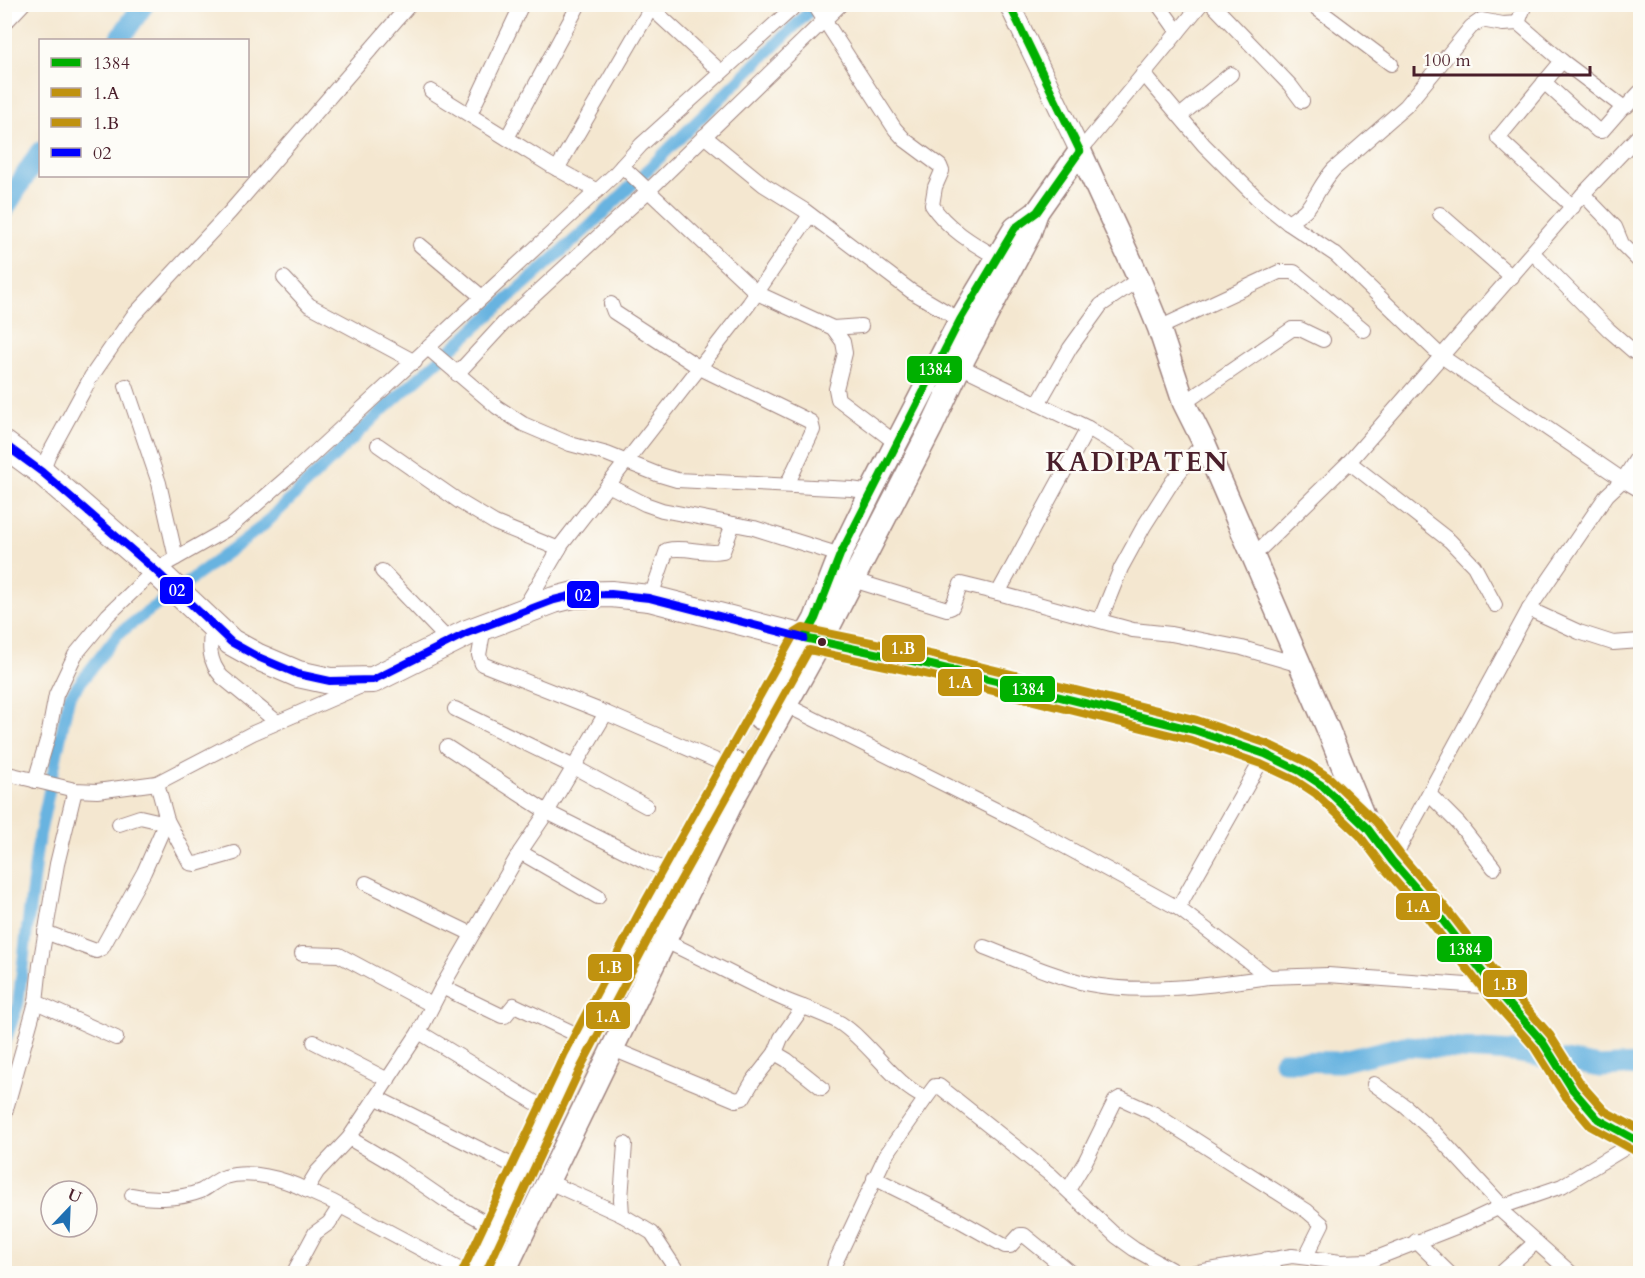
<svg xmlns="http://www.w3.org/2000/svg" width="1645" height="1278" viewBox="0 0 1645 1278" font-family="Cardo,serif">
  <rect width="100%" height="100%" fill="#fdfcf7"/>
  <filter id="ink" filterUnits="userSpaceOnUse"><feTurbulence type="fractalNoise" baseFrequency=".0167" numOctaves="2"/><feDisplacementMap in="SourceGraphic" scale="12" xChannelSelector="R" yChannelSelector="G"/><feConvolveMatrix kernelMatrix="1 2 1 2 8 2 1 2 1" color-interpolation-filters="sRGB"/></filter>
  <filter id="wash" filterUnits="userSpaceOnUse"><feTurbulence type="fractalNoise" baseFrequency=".008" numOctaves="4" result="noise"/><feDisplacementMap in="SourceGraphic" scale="24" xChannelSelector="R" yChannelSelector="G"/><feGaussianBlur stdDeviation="1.35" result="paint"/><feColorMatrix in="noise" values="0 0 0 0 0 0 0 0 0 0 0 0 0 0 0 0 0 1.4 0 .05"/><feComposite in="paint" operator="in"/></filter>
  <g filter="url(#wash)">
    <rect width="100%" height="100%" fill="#f4e7d0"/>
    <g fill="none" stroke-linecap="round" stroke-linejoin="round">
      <polyline stroke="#67b3e0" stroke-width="12" points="4,1045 18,1004 37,848 69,697 118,634 264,525 377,415 590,226 817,4"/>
      <g stroke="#67b3e0" stroke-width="21">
        <polyline points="119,40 144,4"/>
        <polyline points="4,209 40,152"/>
        <polyline points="1284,1061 1339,1062 1405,1046 1515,1052 1600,1067 1640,1065"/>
      </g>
    </g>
  </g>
  <g filter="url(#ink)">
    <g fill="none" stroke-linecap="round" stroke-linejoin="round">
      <defs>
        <g id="street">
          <polyline points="647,4 721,72"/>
          <path d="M 814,4 L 895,129 L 905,140 L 940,166 L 942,171 L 935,187 L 932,205 C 945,227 975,245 998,258"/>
          <polyline points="1158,4 1178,32"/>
          <polyline points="1212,4 1290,85 1302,101"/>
          <polyline points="1311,4 1391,64"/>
          <polyline points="1518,23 1562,61 1498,138 1573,207"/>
          <polyline points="4,24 23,4"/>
          <polyline points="1562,61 1623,107 1627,106 1640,92"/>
          <polyline points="1143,73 1204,145 1258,199 1288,223 1336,255 1441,356 1623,480 1640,490"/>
          <polyline points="1544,82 1598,131 1602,131 1623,107"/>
          <polyline points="431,91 550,165 597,191"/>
          <polyline points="470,114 522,4"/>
          <polyline points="1180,116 1231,74"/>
          <polyline points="704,136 764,185 804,210 911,291 960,320"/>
          <polyline points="507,138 579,4"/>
          <polyline points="1080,151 1201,4"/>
          <polyline points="622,166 757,293 833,328 843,342 845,353 836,389 838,399 896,443"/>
          <polyline points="557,169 651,8"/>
          <polyline points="1583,194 1615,227 1622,244 1640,262"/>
          <polyline points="1440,214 1512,277"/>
          <path d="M 1288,223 C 1296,217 1306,212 1311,203 C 1319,191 1324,180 1334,169 L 1406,106 L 1471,27 L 1481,20 L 1503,24 L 1518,23 L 1525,4"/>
          <polyline points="420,245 482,297"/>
          <polyline points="1533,253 1609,330 1640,357"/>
          <polyline points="284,278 309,305 415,362"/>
          <polyline points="611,304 614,312 700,368 811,422 813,430 787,485"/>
          <polyline points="833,328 861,326"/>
          <polyline points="1159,328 1279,272 1294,272 1364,330"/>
          <polyline points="429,349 497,407 523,424 570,444 607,454 657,474 677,480 851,489 871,492"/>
          <polyline points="960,366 1088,428 998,593 1133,630 1171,634 1242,648 1300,665"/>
          <polyline points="457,374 504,323 648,191 841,4"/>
          <polyline points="126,386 159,483 176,558"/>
          <polyline points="1184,403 1292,329 1300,329 1323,340"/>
          <polyline points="1038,404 1070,348 1101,305 1139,279"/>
          <polyline points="1088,428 1130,453"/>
          <polyline points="378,445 460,502 495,523 559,549"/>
          <polyline points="1349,462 1450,541 1474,566 1495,605"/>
          <polyline points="42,472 48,456 91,377 133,316 230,212 410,4"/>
          <polyline points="608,485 645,504 662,510 754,528 840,555"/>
          <polyline points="1252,557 1349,462 1583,194 1640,134"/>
          <polyline points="382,571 450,642"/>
          <polyline points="853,580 947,609 952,607 961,584 998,593"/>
          <path d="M 650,599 L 667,550 C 686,546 705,555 723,551 L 733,524"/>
          <polyline points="1529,609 1579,632 1613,643 1640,641"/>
          <polyline points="523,610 562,544 749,304 810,215"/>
          <polyline points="1100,620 1121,568 1144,526 1172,482 1195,452 1205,445"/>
          <path d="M 212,625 C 209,646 208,661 222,677 L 277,722"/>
          <polyline points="484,627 479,655 482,664 606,713 733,768"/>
          <polyline points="786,705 1020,822 1178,908 1269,977 1328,975 1494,987"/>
          <polyline points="455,709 574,767 646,806"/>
          <polyline points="447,747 547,812 647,862 673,873"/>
          <polyline points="4,773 75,790 97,791 157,783 253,733 359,687"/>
          <polyline points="35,781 48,737 56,695 75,655 108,615 155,570 229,528 296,470 613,176 641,145 797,4"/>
          <polyline points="1429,794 1459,824 1494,868"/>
          <polyline points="167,820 190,863 196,864 234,853"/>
          <polyline points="119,824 140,817 166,823"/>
          <polyline points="520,852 598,897"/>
          <polyline points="1392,861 1529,609 1607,495 1623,480 1640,453"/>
          <polyline points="366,883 472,934"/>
          <polyline points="1178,908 1265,754"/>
          <polyline points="45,932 96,951 102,948 144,872 167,820 157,783"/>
          <path d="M 665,941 C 704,959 742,980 781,998 C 800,1007 822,1012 840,1023 C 871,1043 894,1085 926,1098 L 935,1086 L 939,1086 L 1052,1176 L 1116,1236 L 1134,1249 L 1179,1274"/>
          <path d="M 984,947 C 1018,960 1052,976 1089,984 C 1145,995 1212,985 1269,977"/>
          <polyline points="302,954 339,955 432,1005"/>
          <polyline points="442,987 502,1016 505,1016 514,1005 584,1038"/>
          <polyline points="36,1002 116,1038"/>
          <polyline points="419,1032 549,1111"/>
          <polyline points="314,1042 388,1080"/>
          <polyline points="613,1049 736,1100 743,1098 753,1081 775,1053 787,1060 822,1088"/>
          <polyline points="775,1053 781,1038 803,1007"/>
          <polyline points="1374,1084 1406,1107 1434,1132 1503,1207"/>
          <polyline points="377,1098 522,1170"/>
          <polyline points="4,1116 36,1002 40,965 57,864 75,790"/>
          <polyline points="349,1138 393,1164 445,1200 495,1228"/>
          <polyline points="874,1178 955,1218 1005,1246 1010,1246 1020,1235 1024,1235 1072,1274"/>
          <polyline points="549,1182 622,1215 652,1233 679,1274"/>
          <polyline points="1068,1190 1085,1162 1115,1101 1120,1098 1153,1113 1307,1211 1322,1224 1306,1256"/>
          <path d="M 132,1195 C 153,1200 181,1199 201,1191 C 209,1187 216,1180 225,1177 C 250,1170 283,1178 306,1190"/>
          <polyline points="1498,1208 1572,1274"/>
          <polyline points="622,1215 621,1199 625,1144"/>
          <polyline points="1416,1241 1450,1274"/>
          <polyline points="1267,1259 1278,1274"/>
          <polyline points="293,1274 315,1233 329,1223 340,1206"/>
          <polyline points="468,1274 333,1202 306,1190 317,1172 349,1138 419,1032 442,987 520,852 547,812 606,713"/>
          <polyline points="833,1274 835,1263 886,1155 926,1098"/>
          <polyline points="1186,1274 1292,1256 1341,1262 1369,1261 1466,1223 1498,1208 1562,1186 1638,1140"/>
          <polyline points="1240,1274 1256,1274"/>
          <polyline points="1500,1274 1536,1242"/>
        </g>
        <polyline id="secondary" points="1009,4 1080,151"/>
        <g id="primary">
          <polyline points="1080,151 1139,279 1159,328 1184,403 1205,445 1327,727 1368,828"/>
          <polyline points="760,718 815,619 840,555 871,492 960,320 1015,228 1037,212"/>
          <polyline points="473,1274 573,1060 651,912 736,763"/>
          <polyline points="503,1274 736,794 822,640 931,428 960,366 1029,235 1037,212 1080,151"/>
        </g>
        <polyline id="highway" points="4,444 42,472 155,570 231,642 258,657 298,674 330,681 373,680 467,633 554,600 574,595 611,594 649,598 804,638 931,665 1194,730 1265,754 1300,771 1323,786 1368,829 1392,861 1434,909 1494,987 1542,1041 1573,1090 1598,1119 1640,1142"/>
      </defs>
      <use href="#street" stroke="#9f837e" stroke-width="16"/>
      <use href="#secondary" stroke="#9f837e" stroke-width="22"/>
      <use href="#primary" stroke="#9f837e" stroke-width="25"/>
      <use href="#highway" stroke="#9f837e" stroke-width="28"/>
      <use href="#street" stroke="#fff" stroke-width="14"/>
      <use href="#secondary" stroke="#fff" stroke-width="20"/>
      <use href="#primary" stroke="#fff" stroke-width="22"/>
      <use href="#highway" stroke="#fff" stroke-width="26"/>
      <defs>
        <g id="bus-1">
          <polyline points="1009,4 1080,151"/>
          <polyline points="1080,151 1037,212 1015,228 960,320 840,555 815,619 804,638 931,665 1194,730 1265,754 1300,771 1323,786 1368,829 1392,861 1434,909 1494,987 1542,1041 1573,1090 1598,1119 1640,1142"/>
        </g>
        <polyline id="bus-2" points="485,1274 582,1065 660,917 809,650 929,675 1191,740 1261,764 1295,780 1316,794 1360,836 1384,868 1426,916 1486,993 1534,1047 1565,1096 1590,1126 1635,1151"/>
        <polyline id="bus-3" points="463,1270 564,1055 642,907 795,633 803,628 934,655 1197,720 1268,744 1306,762 1330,778 1376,822 1400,854 1442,903 1502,980 1550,1035 1581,1084 1605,1111 1640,1130"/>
        <polyline id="bus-4" points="4,444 42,472 155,570 231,642 258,657 298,674 330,681 373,680 467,633 554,600 574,595 611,594 649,598 804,638"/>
      </defs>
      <use href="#bus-1" stroke="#fdfcf7" stroke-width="12"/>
      <use href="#bus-2" stroke="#fdfcf7" stroke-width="12"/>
      <use href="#bus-3" stroke="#fdfcf7" stroke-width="12"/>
      <use href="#bus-4" stroke="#fdfcf7" stroke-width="12"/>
      <use href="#bus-1" stroke="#00b000" stroke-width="8"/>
      <use href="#bus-2" stroke="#c0920f" stroke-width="8"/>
      <use href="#bus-3" stroke="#c0920f" stroke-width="8"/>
      <use href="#bus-4" stroke="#00f" stroke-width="8"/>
    </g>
  </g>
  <circle fill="#4a1f2b" stroke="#fdfcf7" stroke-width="2" cx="822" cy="642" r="5"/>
  <g text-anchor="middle" stroke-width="5" stroke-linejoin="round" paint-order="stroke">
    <g font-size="27" font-weight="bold" letter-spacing="1.5" fill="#4a1f2b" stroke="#fdfcf7">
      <text x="1137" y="471">KADIPATEN</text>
    </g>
  </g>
  <g stroke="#fdfcf7" stroke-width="2">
    <rect x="906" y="355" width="57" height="29" rx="6" fill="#00b000"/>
    <rect x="159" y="576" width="35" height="29" rx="6" fill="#00f"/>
    <rect x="566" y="580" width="34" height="29" rx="6" fill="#00f"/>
    <rect x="881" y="634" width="45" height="29" rx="6" fill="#c0920f"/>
    <rect x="937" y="668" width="46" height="29" rx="6" fill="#c0920f"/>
    <rect x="999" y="675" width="57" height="28" rx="6" fill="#00b000"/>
    <rect x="1395" y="892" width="46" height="29" rx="6" fill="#c0920f"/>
    <rect x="1436" y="935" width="57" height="28" rx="6" fill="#00b000"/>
    <rect x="587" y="953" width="46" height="29" rx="6" fill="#c0920f"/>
    <rect x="1482" y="969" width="46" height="29" rx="6" fill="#c0920f"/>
    <rect x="585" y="1001" width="46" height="29" rx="6" fill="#c0920f"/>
  </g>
  <g font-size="16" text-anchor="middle" font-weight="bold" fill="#fff">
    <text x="935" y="375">1384</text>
    <text x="177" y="596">02</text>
    <text x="583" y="601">02</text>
    <text x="903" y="654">1.B</text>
    <text x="960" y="688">1.A</text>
    <text x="1028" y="695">1384</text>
    <text x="1418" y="912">1.A</text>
    <text x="1465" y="955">1384</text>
    <text x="610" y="973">1.B</text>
    <text x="1505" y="990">1.B</text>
    <text x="608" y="1022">1.A</text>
  </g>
  <rect width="1645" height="1278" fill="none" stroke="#fdfcf7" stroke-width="24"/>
  <rect x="39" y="39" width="210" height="138" fill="#fdfcf7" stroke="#b5a4a5" stroke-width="1.5"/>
  <rect x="51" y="58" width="30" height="9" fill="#00b000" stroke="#b5a4a5" stroke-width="1.5"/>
  <text x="93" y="69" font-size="18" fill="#4a1f2b">1384</text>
  <rect x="51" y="88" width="30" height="9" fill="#c0920f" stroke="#b5a4a5" stroke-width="1.5"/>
  <text x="93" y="99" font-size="18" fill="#4a1f2b">1.A</text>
  <rect x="51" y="118" width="30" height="9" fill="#c0920f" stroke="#b5a4a5" stroke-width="1.5"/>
  <text x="93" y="129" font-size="18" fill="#4a1f2b">1.B</text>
  <rect x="51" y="148" width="30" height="9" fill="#0000ff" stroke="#b5a4a5" stroke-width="1.5"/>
  <text x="93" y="159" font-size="18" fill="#4a1f2b">02</text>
  <g transform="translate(69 1209) rotate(23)"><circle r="28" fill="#fdfcf7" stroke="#b5a4a5" stroke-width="1.5"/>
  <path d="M0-4.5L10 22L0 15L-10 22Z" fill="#1f6fb2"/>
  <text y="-9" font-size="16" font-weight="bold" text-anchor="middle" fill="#4a1f2b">U</text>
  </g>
  <path d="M1414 66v9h176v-9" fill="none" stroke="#4a1f2b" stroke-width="3"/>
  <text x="1423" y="66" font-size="18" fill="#4a1f2b" stroke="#fdfcf7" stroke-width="4.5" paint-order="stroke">100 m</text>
</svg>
